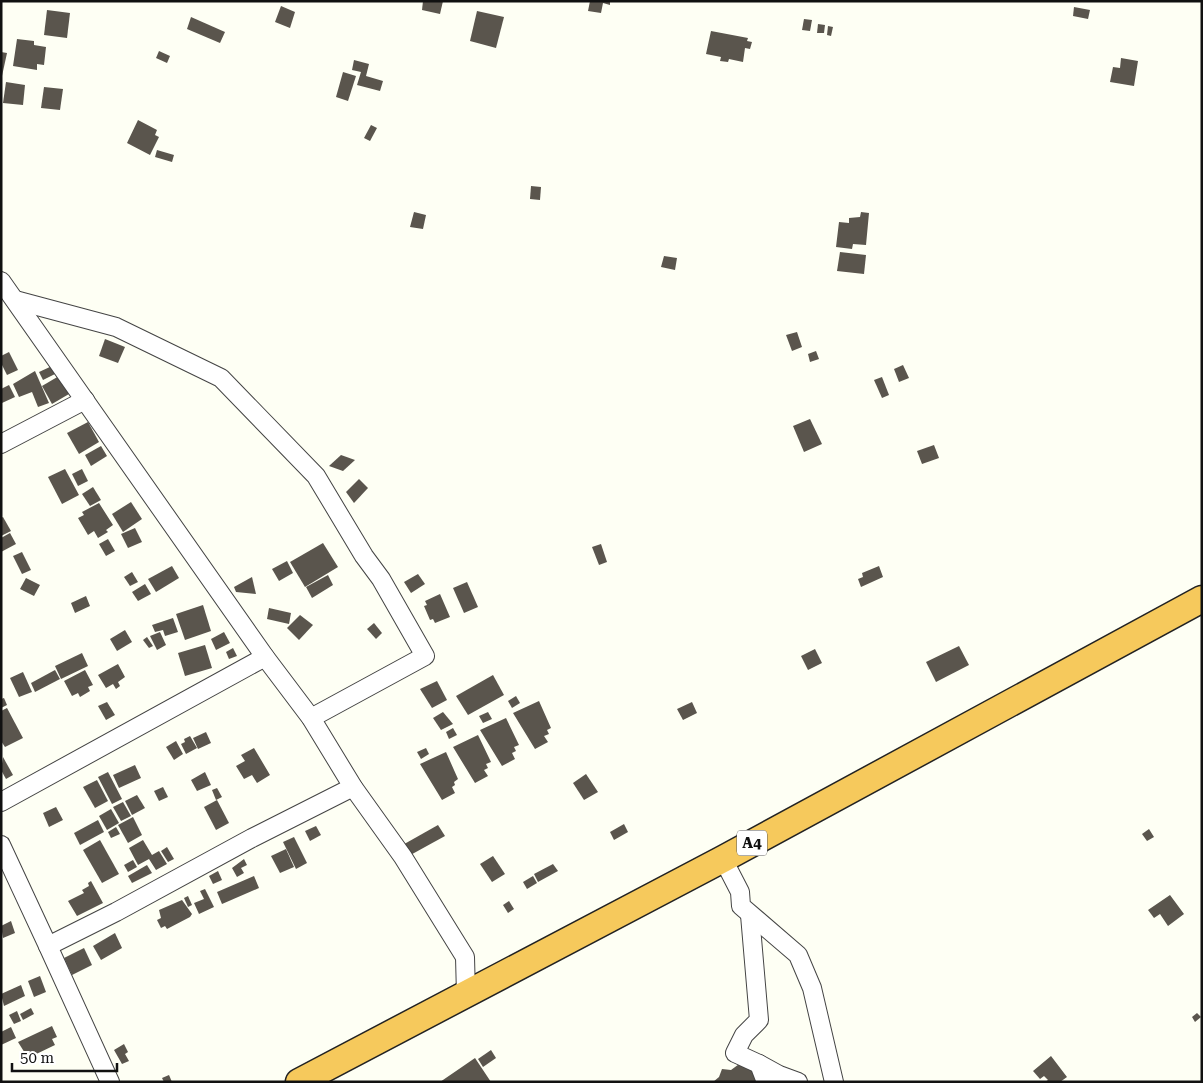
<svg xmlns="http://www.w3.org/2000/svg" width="1203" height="1083" viewBox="0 0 1203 1083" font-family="'Roboto Serif',serif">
  <rect width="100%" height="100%" fill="#fefff4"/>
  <g fill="#5a554d">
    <polygon points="423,1 443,1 440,14 422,10"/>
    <polygon points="590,1 610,1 610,5 603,3 601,13 588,11"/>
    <polygon points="281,6 295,12 290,28 275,22"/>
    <polygon points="1074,7 1090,10 1088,19 1073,16"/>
    <polygon points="47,10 70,13 67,38 44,35"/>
    <polygon points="477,11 504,17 496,48 470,41"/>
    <polygon points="191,17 225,32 220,43 187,29"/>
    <polygon points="804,19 812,20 810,31 802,30"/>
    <polygon points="818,24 825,25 824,33 817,33"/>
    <polygon points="828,26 833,27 831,36 827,35"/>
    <polygon points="711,31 748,38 747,41 752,42 750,49 745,48 743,62 729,59 728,62 720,61 721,57 706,54"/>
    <polygon points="17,39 34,41 34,45 46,47 44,65 37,64 37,70 13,66"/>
    <polygon points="159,51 170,56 167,63 156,58"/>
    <polygon points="1,52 7,53 2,76 1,75"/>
    <polygon points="1121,58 1138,61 1134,86 1110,82 1113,67 1120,68"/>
    <polygon points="354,60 369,64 366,76 383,81 380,91 357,85 361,72 352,70"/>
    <polygon points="343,72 356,76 348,101 336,97"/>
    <polygon points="6,82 25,85 23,105 3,103"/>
    <polygon points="44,87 63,89 60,110 41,108"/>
    <polygon points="138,120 157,130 155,135 159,137 150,155 127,143"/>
    <polygon points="371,125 377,128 370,141 364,138"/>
    <polygon points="157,150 174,155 172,162 155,157"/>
    <polygon points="531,186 541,187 540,200 530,199"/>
    <polygon points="414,212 426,215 423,229 410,227"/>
    <polygon points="861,212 869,213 866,245 853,244 852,249 836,247 839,222 849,223 849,218 860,217"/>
    <polygon points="840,252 866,255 864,274 837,271"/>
    <polygon points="664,256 677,258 675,270 661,267"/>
    <polygon points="797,332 802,347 792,351 786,335"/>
    <polygon points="105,339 125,347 118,363 99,356"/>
    <polygon points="816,351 819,359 810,362 808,354"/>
    <polygon points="9,352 18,370 7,375 1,363 1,356"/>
    <polygon points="903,365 909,378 899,382 894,369"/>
    <polygon points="52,366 55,374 43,380 39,372"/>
    <polygon points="35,371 49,403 38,407 32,392 19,397 13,384"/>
    <polygon points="59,376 69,394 52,404 42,386"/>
    <polygon points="882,377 889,395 882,398 874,380"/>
    <polygon points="9,385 15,397 2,403 1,389"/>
    <polygon points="810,419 822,444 804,452 793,426"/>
    <polygon points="88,422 99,442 79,454 67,433"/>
    <polygon points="934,445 939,458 922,464 917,451"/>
    <polygon points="101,446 107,456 91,466 85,455"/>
    <polygon points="341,455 355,460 343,471 329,466"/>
    <polygon points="65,469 79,495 62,504 48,477"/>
    <polygon points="82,469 88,481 78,486 72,474"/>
    <polygon points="359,479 368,488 354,503 346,492"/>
    <polygon points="93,487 101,500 90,506 82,494"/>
    <polygon points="131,502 142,519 123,532 112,514"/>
    <polygon points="99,503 113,525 106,530 108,532 98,538 94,531 88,535 78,518 84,515 82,512"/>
    <polygon points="3,517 11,531 1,536 1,518"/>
    <polygon points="135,528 142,542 128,548 121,534"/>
    <polygon points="10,533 16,544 1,552 1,538"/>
    <polygon points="108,539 115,551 106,556 99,544"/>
    <polygon points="323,543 338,567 305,587 290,562"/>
    <polygon points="601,544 607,562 599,565 592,547"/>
    <polygon points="22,552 31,570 22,574 13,556"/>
    <polygon points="287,561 293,573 279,581 272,569"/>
    <polygon points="172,566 179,578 156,592 148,579"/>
    <polygon points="879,566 883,577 861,587 858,579 863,577 862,573"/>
    <polygon points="132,572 138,582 130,586 124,577"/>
    <polygon points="418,574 425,584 411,593 404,582"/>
    <polygon points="328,575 333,585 312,598 306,587"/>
    <polygon points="252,577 256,594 236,592 234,587"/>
    <polygon points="26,578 40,585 34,596 20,589"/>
    <polygon points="467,582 478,607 464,613 453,588"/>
    <polygon points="145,584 151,594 138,601 132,592"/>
    <polygon points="440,594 450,617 435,623 433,619 430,620 424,606 427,605 425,601"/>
    <polygon points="86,596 90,606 75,613 71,603"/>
    <polygon points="203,605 211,631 185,640 176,614"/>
    <polygon points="269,608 291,613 289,624 267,619"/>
    <polygon points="300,615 313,625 299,640 287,628"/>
    <polygon points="173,618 178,632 165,636 163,630 155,632 152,625"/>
    <polygon points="374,623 382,633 376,639 367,629"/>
    <polygon points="125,630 132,642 117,651 110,639"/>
    <polygon points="160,632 166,645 157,650 150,636"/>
    <polygon points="224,632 230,643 216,650 211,639"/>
    <polygon points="147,637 153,646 149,648 143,640"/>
    <polygon points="205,645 212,668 185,676 178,653"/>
    <polygon points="959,646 969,665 936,682 926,662"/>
    <polygon points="233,648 237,656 229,659 226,652"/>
    <polygon points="815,649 822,663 808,670 801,656"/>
    <polygon points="82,653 88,666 61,679 55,666"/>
    <polygon points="118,664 125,677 118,682 120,686 116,689 113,684 106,688 98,675"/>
    <polygon points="55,670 60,679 35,692 31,683"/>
    <polygon points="85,670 93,685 88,687 90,691 80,697 78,693 72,696 64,681"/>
    <polygon points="23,672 32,692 19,697 10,678"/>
    <polygon points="493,675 504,695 468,715 456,696"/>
    <polygon points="437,681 447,700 432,708 420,689"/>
    <polygon points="516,696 520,703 512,708 508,701"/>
    <polygon points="4,698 7,705 1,708 1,699"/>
    <polygon points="539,701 551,728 547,730 549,734 544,736 548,742 535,749 513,713"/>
    <polygon points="107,702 115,715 106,720 98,706"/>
    <polygon points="692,702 697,713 683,720 677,709"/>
    <polygon points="7,708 23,738 5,747 1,741 1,711"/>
    <polygon points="443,712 453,724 441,730 433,718"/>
    <polygon points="488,712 492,719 483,723 479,716"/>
    <polygon points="506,718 519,745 514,747 516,751 512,753 515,759 502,766 480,730"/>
    <polygon points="453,728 457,735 449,739 446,732"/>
    <polygon points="206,732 211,743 198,749 193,738"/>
    <polygon points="478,735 491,762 486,764 488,768 484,770 488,776 475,783 453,747"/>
    <polygon points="190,736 197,748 186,754 181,744 185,742 184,739"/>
    <polygon points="176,741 183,754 174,760 166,747"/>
    <polygon points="254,748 270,775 257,783 252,775 244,779 236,766 245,761 241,755"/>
    <polygon points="426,748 429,754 421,759 417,752"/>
    <polygon points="446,752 458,779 454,782 455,785 452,787 455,793 442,800 420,764"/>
    <polygon points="3,757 13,775 6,779 1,770"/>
    <polygon points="135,765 141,778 119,788 113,775"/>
    <polygon points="108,772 122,799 112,804 98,777"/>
    <polygon points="205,772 211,785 197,791 191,780"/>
    <polygon points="586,774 598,792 584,800 573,783"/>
    <polygon points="97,780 108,801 95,808 83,787"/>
    <polygon points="163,787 168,797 159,801 154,791"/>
    <polygon points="217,788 222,797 216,800 212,790"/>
    <polygon points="137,795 145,808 132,815 125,801"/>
    <polygon points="217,800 229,823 216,830 204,807"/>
    <polygon points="123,802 131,816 121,821 113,807"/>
    <polygon points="56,807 63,820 49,827 43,813"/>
    <polygon points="111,809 119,823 107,830 99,816"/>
    <polygon points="133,817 142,835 128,843 118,825"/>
    <polygon points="98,820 104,832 80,845 74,833"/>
    <polygon points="624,824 628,832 614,840 610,832"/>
    <polygon points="438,825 445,836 405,858 399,847"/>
    <polygon points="316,826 321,835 310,841 305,831"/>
    <polygon points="116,827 120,834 111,838 108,832"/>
    <polygon points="1149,829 1154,837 1147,841 1142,834"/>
    <polygon points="294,837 307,863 296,869 283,842"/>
    <polygon points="100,840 119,874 102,883 83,850"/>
    <polygon points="143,840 152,855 159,851 167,864 156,870 149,859 138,865 129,848"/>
    <polygon points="167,847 174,859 168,862 161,851"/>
    <polygon points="286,849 294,867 280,873 271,856"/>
    <polygon points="493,856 505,874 492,882 480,864"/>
    <polygon points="244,859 247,865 241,868 244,873 237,877 232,868"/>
    <polygon points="133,860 137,867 128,872 124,865"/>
    <polygon points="553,864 558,871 538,882 534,874"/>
    <polygon points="147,865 152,873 132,883 128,876"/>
    <polygon points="218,871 222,880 213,884 209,876"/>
    <polygon points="254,876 259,888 222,904 217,892"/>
    <polygon points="533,876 537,883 527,889 523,882"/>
    <polygon points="91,881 103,903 77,916 68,901 84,893 82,890 89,886 88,883"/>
    <polygon points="205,889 214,907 199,914 194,903 204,899 200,891"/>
    <polygon points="1170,895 1184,914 1168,926 1160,914 1154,918 1148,910"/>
    <polygon points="188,896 192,905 188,907 184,898"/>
    <polygon points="182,900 192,914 190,917 167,929 165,926 161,928 157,920 161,918 159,910"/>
    <polygon points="509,901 514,909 508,913 503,905"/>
    <polygon points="11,921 15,933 3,938 1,926"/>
    <polygon points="115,933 122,948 101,960 93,946"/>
    <polygon points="84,948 92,965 72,975 64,958"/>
    <polygon points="40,976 46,992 34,997 28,981"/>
    <polygon points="21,985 25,996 4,1006 1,994"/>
    <polygon points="31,1008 34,1014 23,1020 20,1014"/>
    <polygon points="17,1011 21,1021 14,1024 9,1015"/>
    <polygon points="1197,1013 1201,1017 1195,1022 1192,1017"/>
    <polygon points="52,1026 57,1037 52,1039 55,1045 28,1058 18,1042"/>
    <polygon points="11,1027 16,1038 1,1045 1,1032"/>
    <polygon points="124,1044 128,1052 125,1054 129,1061 122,1064 114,1050"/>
    <polygon points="491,1050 496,1058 483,1067 478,1059"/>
    <polygon points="1051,1056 1067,1077 1060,1082 1045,1082 1048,1080 1044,1076 1040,1079 1033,1071"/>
    <polygon points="475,1058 491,1082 440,1082 459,1069"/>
    <polygon points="746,1059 760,1080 757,1082 713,1082 719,1077 722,1069 731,1070"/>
    <polygon points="169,1075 172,1082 164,1082 162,1078"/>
  </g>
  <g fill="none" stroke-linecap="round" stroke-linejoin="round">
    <defs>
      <g id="minor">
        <polyline points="1,281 265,657 311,718 353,787 403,857 465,957 466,995"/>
        <polyline points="15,300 116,327 221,378 316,476 364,556 381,579 425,656 311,718"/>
        <polyline points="1,444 85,400"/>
        <polyline points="1,802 265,657"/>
        <polyline points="1,845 48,946"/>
        <polyline points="723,859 740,892 741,906 798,955 812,988 834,1082"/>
        <polyline points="750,915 759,1020 744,1035 735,1053 759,1064 766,1082"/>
        <polyline points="759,1064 779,1075 798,1082"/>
        <polyline points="110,1082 48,946 116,912 252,838 353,787"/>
      </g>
      <polyline id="highway" points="299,1082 723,859 1202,599"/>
    </defs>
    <use href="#minor" stroke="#444" stroke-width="20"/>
    <use href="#highway" stroke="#222" stroke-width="29"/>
    <use href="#minor" stroke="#fff" stroke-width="18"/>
    <use href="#highway" stroke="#f6c95c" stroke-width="26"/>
  </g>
  <g text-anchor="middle" stroke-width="5" stroke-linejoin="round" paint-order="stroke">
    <rect fill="#fff" stroke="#585858" stroke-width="1" x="737" y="830.5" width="30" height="25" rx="4"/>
    <g font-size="15" font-weight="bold" fill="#111">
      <text x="752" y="848">A4</text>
    </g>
  </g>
  <rect width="1203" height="1083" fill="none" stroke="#111111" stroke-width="5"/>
  <path d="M12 1063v8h105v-8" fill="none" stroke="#111111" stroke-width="2.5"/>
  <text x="20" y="1063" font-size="15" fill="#111111" stroke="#ffffff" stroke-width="4" paint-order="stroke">50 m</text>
</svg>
